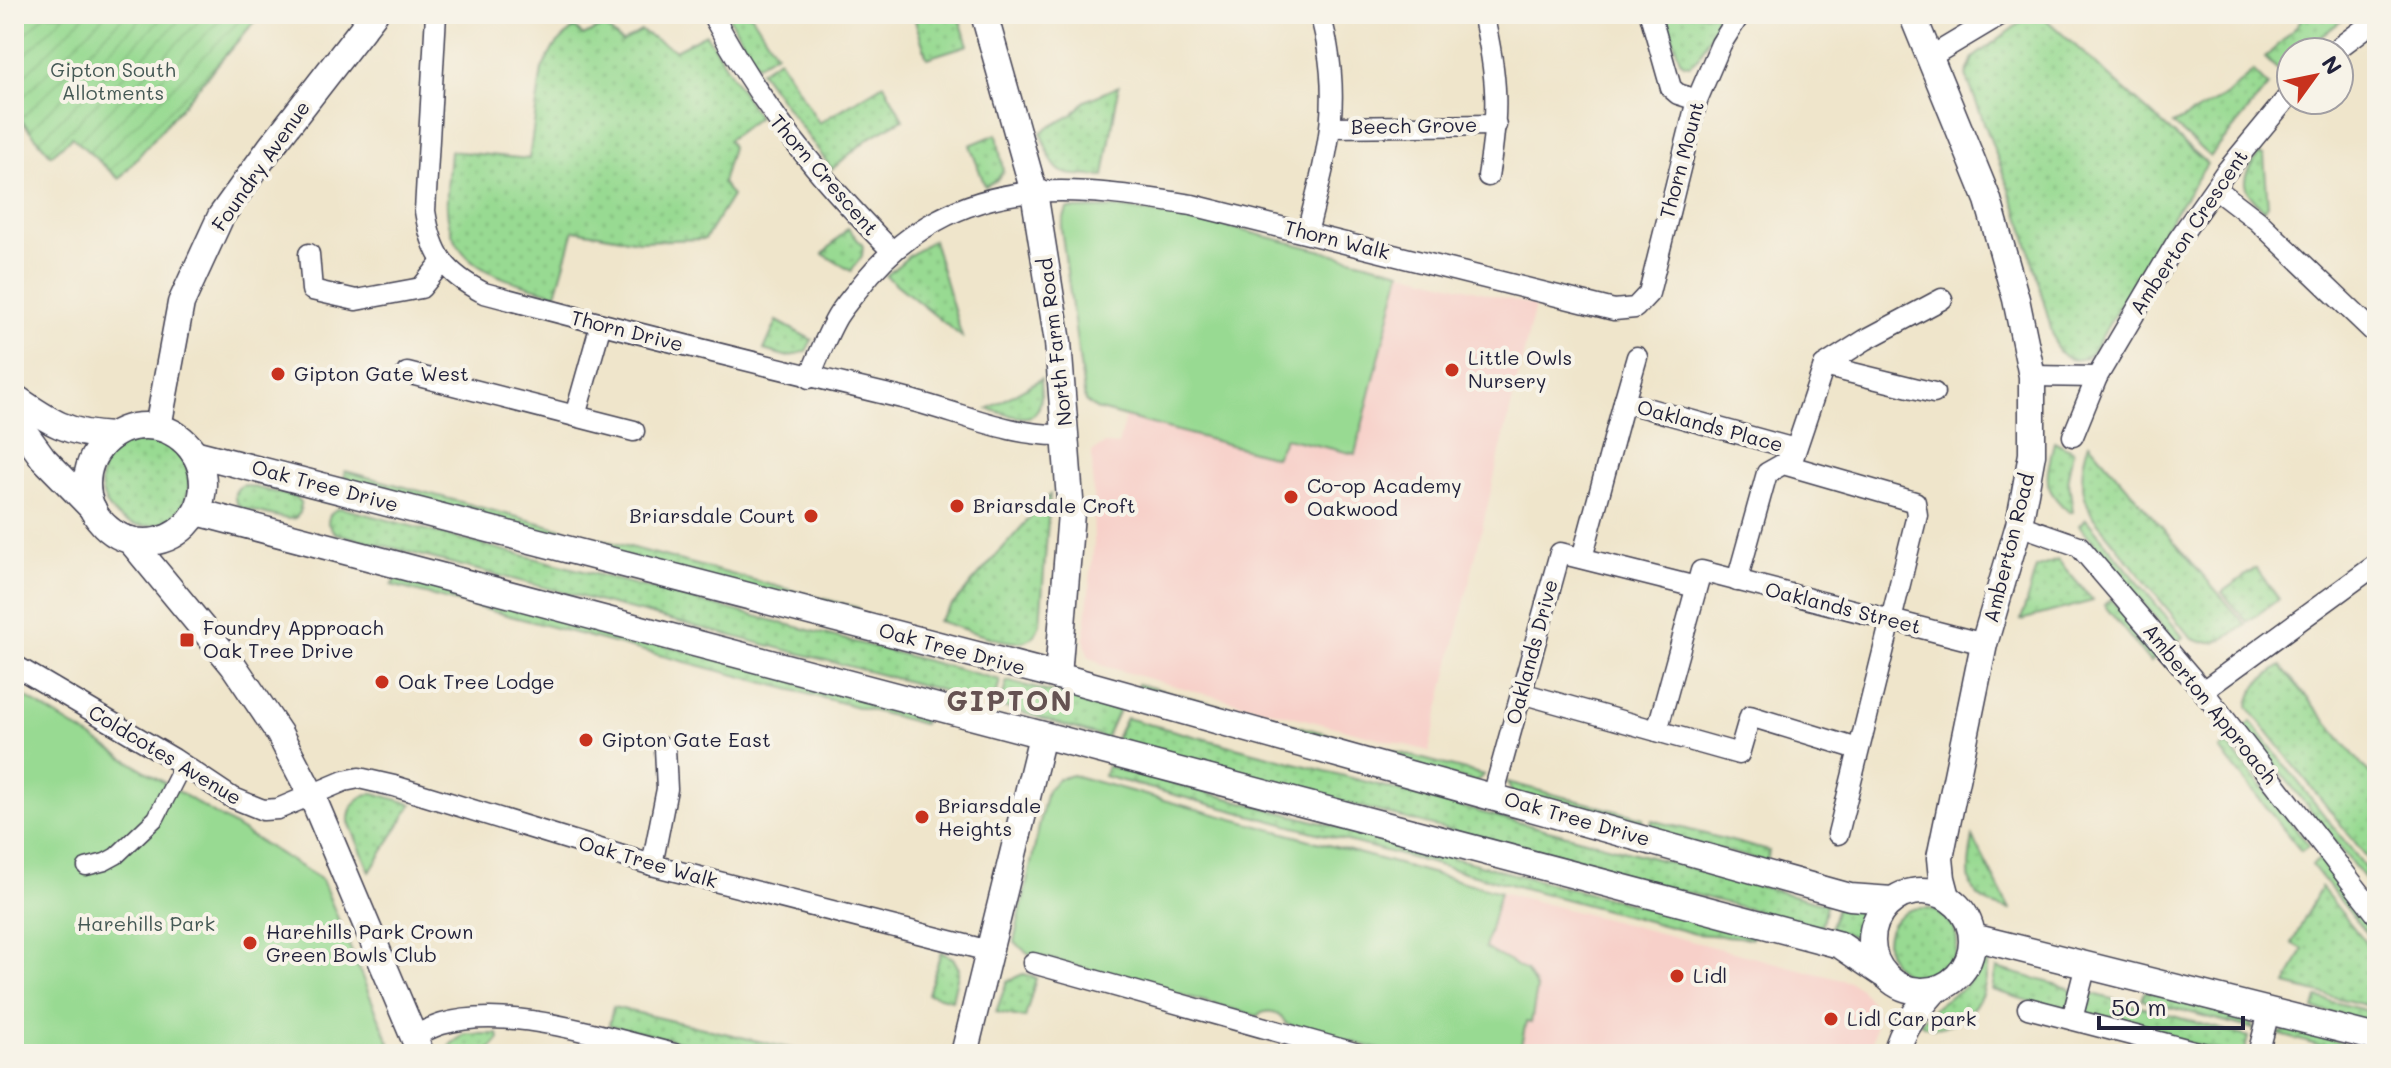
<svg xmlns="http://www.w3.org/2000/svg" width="2391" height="1068" viewBox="0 0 2391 1068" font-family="Mali,sans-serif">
  <defs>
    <pattern id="grass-dots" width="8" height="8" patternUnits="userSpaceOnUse" patternTransform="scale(2)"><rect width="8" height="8" fill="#98da92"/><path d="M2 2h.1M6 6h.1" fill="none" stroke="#83bb7f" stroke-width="1.8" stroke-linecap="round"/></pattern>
    <pattern id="garden-furrows" width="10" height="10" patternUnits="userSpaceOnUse" patternTransform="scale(2)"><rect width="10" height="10" fill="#98da92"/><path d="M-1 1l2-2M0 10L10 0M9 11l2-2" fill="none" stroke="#83bb7f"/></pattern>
  </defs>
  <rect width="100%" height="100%" fill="#f7f3e8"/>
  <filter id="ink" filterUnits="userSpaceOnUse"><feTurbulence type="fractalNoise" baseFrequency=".0125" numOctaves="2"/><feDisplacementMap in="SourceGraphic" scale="16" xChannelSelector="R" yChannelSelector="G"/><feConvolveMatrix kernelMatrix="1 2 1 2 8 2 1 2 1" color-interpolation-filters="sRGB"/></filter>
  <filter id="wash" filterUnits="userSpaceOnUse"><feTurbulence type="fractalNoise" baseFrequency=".006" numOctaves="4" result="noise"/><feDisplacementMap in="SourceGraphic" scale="32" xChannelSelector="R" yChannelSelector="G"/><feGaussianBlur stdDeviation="1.8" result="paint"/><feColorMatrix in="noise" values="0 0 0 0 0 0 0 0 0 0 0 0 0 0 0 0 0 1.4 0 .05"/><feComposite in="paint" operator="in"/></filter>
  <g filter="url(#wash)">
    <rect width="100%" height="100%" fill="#efe5cb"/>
    <g fill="#f7d0c9">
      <polygon points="1125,208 1221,225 1535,306 1429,751 1178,687 1101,665 1088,655 1084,639 1094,543 1092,452 1104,444 1118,445 1125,418 1096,409 1085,401 1061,228 1067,209"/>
      <polygon points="1500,892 1850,982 1860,988 1874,1006 1877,1017 1870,1054 1519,1054 1526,1021 1531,1023 1526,971 1485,948"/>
    </g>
    <g fill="url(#grass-dots)" stroke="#5d7e66" stroke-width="2">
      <polygon points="727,14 751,14 776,53 757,65"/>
      <polygon points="913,14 958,14 968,45 927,58"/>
      <polygon points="1665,14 1721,14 1699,57 1690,65 1684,64 1680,60"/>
      <path d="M 2032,14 L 2040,14 L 2207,164 L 2159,237 L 2094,350 C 2082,364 2066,363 2056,347 L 2023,226 L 1966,75 L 1973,58 Z"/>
      <polygon points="2304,14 2350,14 2301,52 2291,52 2291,62 2280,72 2265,58 2297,26"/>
      <path d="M 604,26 L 622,42 L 641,31 L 675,50 L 706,34 L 758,117 L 728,140 L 732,147 L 722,183 L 732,196 L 705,239 L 639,241 L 574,230 L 556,294 C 507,279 450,271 447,208 C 446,189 449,170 450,151 L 529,159 L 542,69 L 554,47 L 575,27 L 583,36 Z"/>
      <polygon points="779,59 819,123 884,84 903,119 869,138 832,169 760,71"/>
      <polygon points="2253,71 2268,86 2210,157 2173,124 2226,96"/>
      <path d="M 1119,86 L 1104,176 C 1058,175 1056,179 1041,132 L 1073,114 L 1085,101 Z"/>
      <polygon points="997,134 1003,171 997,180 985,186 970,145"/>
      <path d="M 2259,154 L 2264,156 L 2268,205 L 2264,210 C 2240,187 2239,181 2259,154 Z"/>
      <polygon points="848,228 863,246 862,256 851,271 823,254"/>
      <polygon points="933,240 962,337 886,276 909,256"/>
      <polygon points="777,321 812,340 806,351 788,357 764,350"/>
      <path d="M 1041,379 C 1044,428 1026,420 988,409 Z"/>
      <circle cx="145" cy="482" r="44"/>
      <path d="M 2054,441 L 2073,451 L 2068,476 L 2073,512 L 2069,512 C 2039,485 2047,478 2054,441 Z"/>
      <path d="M 2089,443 L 2246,625 C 2228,637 2212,649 2191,638 L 2093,517 C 2080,491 2079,470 2089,443 Z"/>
      <polygon points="345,471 858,608 855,618 344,480"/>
      <path d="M 244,485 L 296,497 L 301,502 L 300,513 L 295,518 L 287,519 L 242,508 C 232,501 232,489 244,485 Z"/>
      <path d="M 1050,495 L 1040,623 C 1038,631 1034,638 1025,641 C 1008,647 957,626 938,621 Z"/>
      <path d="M 342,508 L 1000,680 L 994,704 L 335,533 L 328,524 C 328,515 333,509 342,508 Z"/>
      <polygon points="2086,519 2183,637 2176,643 2079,525"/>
      <polygon points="2058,560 2093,601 2021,620 2036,568"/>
      <polygon points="2256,568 2279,599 2247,622 2222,592"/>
      <polygon points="398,578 925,711 923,724 391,585"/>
      <polygon points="2111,599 2157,656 2150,662 2104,605"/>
      <path d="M 2281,666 L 2377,783 L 2377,870 L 2248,707 C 2250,686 2265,678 2281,666 Z"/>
      <polygon points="1007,681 1119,710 1106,738 1000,706"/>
      <polygon points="1138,684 1484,775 1475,782 1136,693"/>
      <polygon points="1126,718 1826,904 1821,928 1114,742"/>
      <polygon points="2251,722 2372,876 2366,881 2245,727"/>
      <polygon points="2227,744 2309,845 2301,851 2220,750"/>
      <polygon points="1107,766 1567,888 1754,933 1752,938 1696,934 1104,776"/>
      <polygon points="1507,782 1643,818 1641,828 1512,793"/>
      <path d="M 374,793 L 412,804 L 370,872 L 349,822 C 349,805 357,796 374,793 Z"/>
      <polygon points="1652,820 1769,851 1767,862 1649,831"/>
      <path d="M 1973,837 L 2010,910 C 1963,900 1966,878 1973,837 Z"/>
      <polygon points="2320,859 2377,930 2377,947 2312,865"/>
      <polygon points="2321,887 2377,957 2377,1008 2286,985 2303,949 2292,943"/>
      <polygon points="1837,907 1862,912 1869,917 1864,939 1830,930"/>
      <circle cx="1922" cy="943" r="35"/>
      <polygon points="941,952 953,958 959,969 952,1000 928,994"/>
      <path d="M 1988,957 C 1987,968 1987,983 1982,994 C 1973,1015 1941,1037 1920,1023 C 1926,1017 1932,1009 1939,1004 C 1960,988 1969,990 1979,962 Z"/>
      <polygon points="1996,968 2069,988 2073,992 2066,1012 1992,990"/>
      <polygon points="1023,974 1036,978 1025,1018 996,1012 1007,981"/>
      <polygon points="2145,991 2245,1017 2254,1029 2142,1000"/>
      <polygon points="2094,994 2248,1037 2244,1054 2233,1054 2087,1017 2084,1014 2089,996"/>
      <polygon points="2317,998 2377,1013 2377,1024 2314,1009"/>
      <polygon points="613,1007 814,1054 734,1054 609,1025"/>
      <polygon points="2292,1029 2377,1052 2377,1054 2350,1054 2277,1034"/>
      <polygon points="465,1034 498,1034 499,1039 486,1054 448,1054 451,1044"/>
    </g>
    <g fill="#98da92" stroke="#5d7e66" stroke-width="2">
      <polygon points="1125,208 1221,225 1401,271 1355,454 1285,438 1275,457 1096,409 1085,401 1061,228 1067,209"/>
      <polygon points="14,690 322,880 394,1054 14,1054"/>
      <path d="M 1072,775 L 1500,892 L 1485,948 L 1526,971 L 1537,989 L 1531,1023 L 1526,1022 L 1519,1054 L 1396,1054 L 1286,1024 C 1280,1011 1268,1008 1257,1016 L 1028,953 L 1014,942 L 1047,790 L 1058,779 Z"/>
    </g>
    <polygon fill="url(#garden-furrows)" stroke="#5d7e66" stroke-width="2" points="14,14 261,14 119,179 72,137 51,155 14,112"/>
  </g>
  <g filter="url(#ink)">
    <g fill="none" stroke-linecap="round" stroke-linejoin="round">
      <defs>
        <polyline id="pedestrian" points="86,867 105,862 116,856 156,818 183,765"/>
        <g id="minor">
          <path d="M 436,14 L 425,211 C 432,255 445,273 484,293 C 623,330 762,365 902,398 C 957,411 1009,437 1066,435"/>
          <path d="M 712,14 C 761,107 818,176 891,250"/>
          <path d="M 1483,14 C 1498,78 1499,112 1488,176"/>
          <polyline points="1650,14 1671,88 1678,94 1697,100"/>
          <polyline points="2333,52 2377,19"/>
          <polyline points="1930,57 2002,14"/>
          <polyline points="1332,127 1496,125"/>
          <polyline points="2215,188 2258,221 2377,335"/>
          <path d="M 1307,233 C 1327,153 1343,104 1322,21"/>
          <polyline points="309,254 312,290 356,300 421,288 442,262"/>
          <polyline points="1824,366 1934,393"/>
          <polyline points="407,373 634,431"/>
          <polyline points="2032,376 2097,377"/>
          <path d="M 809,378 C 818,358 826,336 837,317 C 843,307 852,297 859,288 C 902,232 963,197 1035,192 C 1087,188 1141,197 1192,205 L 1614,310 L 1635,308 L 1649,293 L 1697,100 L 1721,44 L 1740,14"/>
          <polyline points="1624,402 1637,357"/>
          <polyline points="575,416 601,324"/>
          <polyline points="2073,436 2097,377 2178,240 2225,173 2291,93"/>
          <polyline points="1792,461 1824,366 1865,340 1942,299"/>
          <polyline points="2019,525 2079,546 2203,691 2377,915"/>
          <polyline points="1582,558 1624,402 1795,449"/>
          <polyline points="1737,581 1767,473 1783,464 1915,502 1917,515 1838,834"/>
          <polyline points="14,665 174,759 231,797 263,810 278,809 344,781 359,778 394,786 652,865 989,951"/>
          <polyline points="2203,691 2377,564"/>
          <polyline points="1521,693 1657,731 1701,571 1984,644"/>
          <polyline points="1657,731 1739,754 1750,716 1858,749"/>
          <polyline points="1493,796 1560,553 1696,587"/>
          <polyline points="652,865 667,789 665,748"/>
          <polyline points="1033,963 1358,1054"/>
          <polyline points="2028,1008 2205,1054"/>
          <polyline points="2072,1019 2086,965"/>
          <path d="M 413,1036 C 423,1032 432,1027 442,1024 C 509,1004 608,1038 674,1054"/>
          <polyline points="2258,1054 2269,1012"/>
        </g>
        <g id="tertiary">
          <polyline points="984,14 1034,192 1058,342 1071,513 1058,676"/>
          <polyline points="1912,14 1988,200 2016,299 2032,376 2032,454 2019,525 1984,644 1940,858 1942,878 1947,897"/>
          <path d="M 14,397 C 50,422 67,434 112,436"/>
          <polyline points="14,418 43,458 93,509"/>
          <circle cx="145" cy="484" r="58"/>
          <polyline points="158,427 181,303 221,216 270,148 374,14"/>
          <polyline points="194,453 1058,676 1850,897 1892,900"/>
          <polyline points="197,512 1840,945 1883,974"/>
          <polyline points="130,540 233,665 279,733 312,796 421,1054"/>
          <circle cx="1922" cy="941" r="50"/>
          <polyline points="1973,937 2377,1038"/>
          <polyline points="964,1054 1042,736"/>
          <path d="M 1896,1054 C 1902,1029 1917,1010 1934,991"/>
        </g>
      </defs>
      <use href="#pedestrian" stroke="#413f51" stroke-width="19"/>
      <use href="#minor" stroke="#413f51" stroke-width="23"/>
      <use href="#tertiary" stroke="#413f51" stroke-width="29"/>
      <use href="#pedestrian" stroke="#fff" stroke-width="16"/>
      <use href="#minor" stroke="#fff" stroke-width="20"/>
      <use href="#tertiary" stroke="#fff" stroke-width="26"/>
    </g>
  </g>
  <g fill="#c8321e" stroke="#f7f3e8" stroke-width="3">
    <circle cx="1452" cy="370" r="8"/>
    <circle cx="278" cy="374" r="8"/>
    <circle cx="1291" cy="497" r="8"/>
    <circle cx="957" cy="506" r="8"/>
    <circle cx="811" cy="516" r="8"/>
    <rect x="179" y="632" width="16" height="16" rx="4"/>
    <circle cx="382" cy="682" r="8"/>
    <circle cx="586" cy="740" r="8"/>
    <circle cx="922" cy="817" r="8"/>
    <circle cx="250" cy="943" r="8"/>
    <circle cx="1677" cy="976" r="8"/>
    <circle cx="1831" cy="1019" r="8"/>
  </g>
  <g text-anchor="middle" stroke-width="8" stroke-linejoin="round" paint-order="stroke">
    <g font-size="20" fill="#455955" stroke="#f7f3e8">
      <text x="113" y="77">Gipton South<tspan x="113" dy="23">Allotments</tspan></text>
      <text x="146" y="931">Harehills Park</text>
    </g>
    <g font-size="20" fill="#22223b" stroke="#f7f3e8">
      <text transform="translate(1414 126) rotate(-1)" y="7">Beech Grove</text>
      <text transform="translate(1682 160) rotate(-75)" y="7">Thorn Mount</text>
      <text transform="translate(261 166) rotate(-55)" y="7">Foundry Avenue</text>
      <text transform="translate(824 175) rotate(49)" y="7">Thorn Crescent</text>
      <text transform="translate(2189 232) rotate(-56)" y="7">Amberton Crescent</text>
      <text transform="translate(1337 240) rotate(14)" y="7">Thorn Walk</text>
      <text transform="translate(627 331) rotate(14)" y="7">Thorn Drive</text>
      <text transform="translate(1055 342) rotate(-97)" y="7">North Farm Road</text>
      <text transform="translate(1710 426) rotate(15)" y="7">Oaklands Place</text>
      <text transform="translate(325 486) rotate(15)" y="7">Oak Tree Drive</text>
      <text transform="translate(2009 548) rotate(-76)" y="7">Amberton Road</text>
      <text transform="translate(1843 608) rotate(14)" y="7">Oaklands Street</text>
      <text transform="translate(952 649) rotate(15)" y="7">Oak Tree Drive</text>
      <text transform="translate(1532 652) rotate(-75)" y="7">Oaklands Drive</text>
      <text transform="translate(2210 704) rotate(51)" y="7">Amberton Approach</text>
      <text transform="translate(165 755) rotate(31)" y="7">Coldcotes Avenue</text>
      <text transform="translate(1577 819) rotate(16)" y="7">Oak Tree Drive</text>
      <text transform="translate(648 862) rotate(16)" y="7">Oak Tree Walk</text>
    </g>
    <g font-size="20" fill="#22223b" stroke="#f7f3e8" text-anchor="start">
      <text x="1468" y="365">Little Owls<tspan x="1468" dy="23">Nursery</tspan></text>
      <text x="294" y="381">Gipton Gate West</text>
      <text x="1307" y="493">Co-op Academy<tspan x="1307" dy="23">Oakwood</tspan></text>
      <text x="973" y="513">Briarsdale Croft</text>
      <text x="795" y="523" text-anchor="end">Briarsdale Court</text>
      <text x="203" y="635">Foundry Approach<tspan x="203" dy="23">Oak Tree Drive</tspan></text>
      <text x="398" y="689">Oak Tree Lodge</text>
      <text x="602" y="747">Gipton Gate East</text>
      <text x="938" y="813">Briarsdale<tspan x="938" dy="23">Heights</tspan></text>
      <text x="266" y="939">Harehills Park Crown<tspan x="266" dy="23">Green Bowls Club</tspan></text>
      <text x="1693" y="983">Lidl</text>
      <text x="1847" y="1026">Lidl Car park</text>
    </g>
    <g font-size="28" font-weight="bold" letter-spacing="2" fill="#655252" stroke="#f7f3e8">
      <text x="1010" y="711">GIPTON</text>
    </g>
  </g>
  <rect width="2391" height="1068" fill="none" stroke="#f7f3e8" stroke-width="48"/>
  <g transform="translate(2315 76) rotate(57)"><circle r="38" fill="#f7f3e8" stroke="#a29fa3" stroke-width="2"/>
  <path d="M0-6L14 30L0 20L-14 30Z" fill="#c8321e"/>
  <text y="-12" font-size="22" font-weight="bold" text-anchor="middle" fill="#22223b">N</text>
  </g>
  <path d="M2099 1016v12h144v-12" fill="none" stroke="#22223b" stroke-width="4"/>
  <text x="2111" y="1016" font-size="24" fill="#22223b" stroke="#f7f3e8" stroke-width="6" paint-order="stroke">50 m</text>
</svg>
